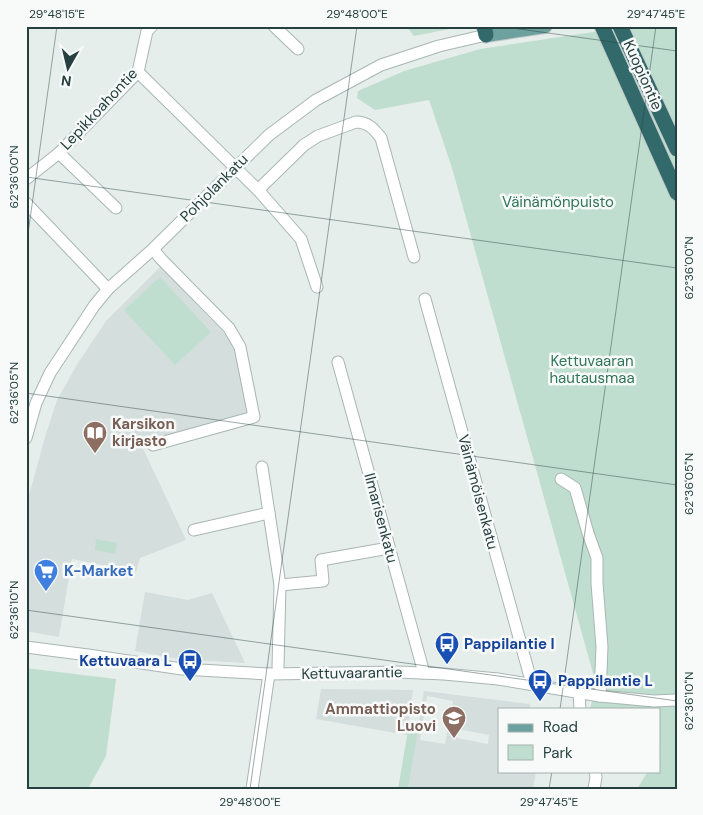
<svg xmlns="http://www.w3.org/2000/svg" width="703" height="815" viewBox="0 0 703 815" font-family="'DM Sans',sans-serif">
  <rect width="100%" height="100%" fill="#e6eeec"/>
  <g fill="#d4dedc" fill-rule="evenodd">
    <polygon points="160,267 224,333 232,344 236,352 247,414 140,442 186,540 140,558 136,572 72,559 59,637 26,631 26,506 46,434 57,400 78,363 106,321"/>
    <polygon points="145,592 188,600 212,593 245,663 178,659 135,651"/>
    <polygon points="321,689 413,690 407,735 316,719"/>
    <path d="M 424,691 L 530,704 L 530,709 L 499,709 L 499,771 L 536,771 L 533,789 L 408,789 ZM 427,696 L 453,701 L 445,744 L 420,740 ZM 458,729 L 489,735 L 488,744 L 457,738 Z"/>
  </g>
  <g fill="#c0decf">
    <polygon points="406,26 465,26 414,36"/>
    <polygon points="633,26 677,26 677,789 637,789 648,771 659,771 659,754 661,752 659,751 659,709 590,709 596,684 452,168 429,100 375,110 357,98 358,91 404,71 480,49"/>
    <polygon points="160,277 211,332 175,365 124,310"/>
    <polygon points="96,539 117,543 115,554 95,550"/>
    <polygon points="26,668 116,679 106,756 88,789 26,788"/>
    <polygon points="409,724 419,725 408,789 398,789"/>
  </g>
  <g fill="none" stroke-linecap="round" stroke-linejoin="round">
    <defs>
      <g id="minor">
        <polyline points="274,26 298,49"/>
        <polyline points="138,72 258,190 301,239 317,287"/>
        <polyline points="59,153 116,208"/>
        <polyline points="26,179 59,153 138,72 147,31 152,26"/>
        <path d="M 258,190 L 304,145 L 318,136 L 356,122 C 368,122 374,129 381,138 L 414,257"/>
        <polyline points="26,203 108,289"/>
        <polyline points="425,299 532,684"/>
        <polyline points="338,362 424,673"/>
        <polyline points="26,438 36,403 50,373 94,306 108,289 153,249 269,135 316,100 381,65 439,46 486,35"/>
        <polyline points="153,445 254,417 240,347 229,328 161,259 153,249"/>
        <polyline points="262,467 280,585 278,667"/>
        <polyline points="561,479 575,488 588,533 597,558 597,583 602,647 600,696"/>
        <polyline points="194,530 269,513"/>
        <polyline points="280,585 323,581 321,560 389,548"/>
        <polyline points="26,647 88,655 182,669 269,674 398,672 444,674 498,679 600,696 654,701 677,700"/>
        <polyline points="579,693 580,709"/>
        <polyline points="252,789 269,674"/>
        <polyline points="594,789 596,777 595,771"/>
      </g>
      <polyline id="major" points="486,35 545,26"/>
      <g id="highway">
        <polyline points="484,26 486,35"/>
        <polyline points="602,26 677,193"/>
        <polyline points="620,26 677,149"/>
      </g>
    </defs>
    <use href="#minor" stroke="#a8b6b4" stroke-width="13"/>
    <use href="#major" stroke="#c2cac9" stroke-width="16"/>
    <use href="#highway" stroke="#c2cac9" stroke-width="17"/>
    <use href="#minor" stroke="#fff" stroke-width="11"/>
    <use href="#major" stroke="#6ca19f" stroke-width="14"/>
    <use href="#highway" stroke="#326a6b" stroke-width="15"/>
  </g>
  <path fill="none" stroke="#25403e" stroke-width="1" stroke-opacity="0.45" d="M 498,26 L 677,51M 26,177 L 677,268M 26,248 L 57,26M 26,393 L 677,485M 26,610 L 677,701M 560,709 L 656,26M 250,789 L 357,26M 549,789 L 552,771"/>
  <defs>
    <symbol id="library-pin" viewBox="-11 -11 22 30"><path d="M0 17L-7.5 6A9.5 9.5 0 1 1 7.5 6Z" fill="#8d6e63" stroke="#f7faf9"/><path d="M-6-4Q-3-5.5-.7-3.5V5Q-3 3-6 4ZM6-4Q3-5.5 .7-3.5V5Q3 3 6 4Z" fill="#fff"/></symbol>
    <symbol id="supermarket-pin" viewBox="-11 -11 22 30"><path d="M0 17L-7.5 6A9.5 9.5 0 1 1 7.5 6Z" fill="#3f7fe0" stroke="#f7faf9"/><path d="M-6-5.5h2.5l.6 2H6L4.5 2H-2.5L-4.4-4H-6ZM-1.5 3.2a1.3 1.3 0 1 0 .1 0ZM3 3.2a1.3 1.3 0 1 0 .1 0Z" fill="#fff"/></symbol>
    <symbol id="bus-pin" viewBox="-11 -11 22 30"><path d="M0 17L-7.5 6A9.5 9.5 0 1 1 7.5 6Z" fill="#1a4fb4" stroke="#f7faf9"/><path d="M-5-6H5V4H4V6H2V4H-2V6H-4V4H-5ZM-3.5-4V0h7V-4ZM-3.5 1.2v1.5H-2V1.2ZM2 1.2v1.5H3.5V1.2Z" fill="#fff"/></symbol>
    <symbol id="school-pin" viewBox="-11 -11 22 30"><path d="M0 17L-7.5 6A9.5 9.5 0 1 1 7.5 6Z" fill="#8d6e63" stroke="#f7faf9"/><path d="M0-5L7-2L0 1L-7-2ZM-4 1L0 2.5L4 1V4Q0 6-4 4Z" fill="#fff"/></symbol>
  </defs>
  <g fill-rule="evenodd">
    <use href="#library-pin" x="81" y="419" width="28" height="38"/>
    <use href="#supermarket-pin" x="32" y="557" width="28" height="38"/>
    <use href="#bus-pin" x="433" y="630" width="28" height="38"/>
    <use href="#bus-pin" x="176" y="647" width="28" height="38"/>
    <use href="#bus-pin" x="526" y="667" width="28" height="38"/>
    <use href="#school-pin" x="440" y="704" width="28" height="38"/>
  </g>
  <g text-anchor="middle" stroke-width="5" stroke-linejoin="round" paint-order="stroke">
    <g font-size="15" fill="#25403e" stroke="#f7faf9">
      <text transform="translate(643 75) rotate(66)" y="5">Kuopiontie</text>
      <text transform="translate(99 109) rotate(-47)" y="5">Lepikkoahontie</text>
      <text transform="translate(214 188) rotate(-45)" y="5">Pohjolankatu</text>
      <text transform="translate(478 492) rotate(75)" y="5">Väinämöisenkatu</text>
      <text transform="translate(381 518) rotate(75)" y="5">Ilmarisenkatu</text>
      <text transform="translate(352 673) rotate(-1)" y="5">Kettuvaarantie</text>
    </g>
    <g font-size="15" fill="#31755a" stroke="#f7faf9">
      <text x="558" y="207">Väinämönpuisto</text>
      <text x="592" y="366">Kettuvaaran<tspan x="592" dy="17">hautausmaa</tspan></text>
    </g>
    <g font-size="15" font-weight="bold" fill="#785e54" stroke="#f7faf9" text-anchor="start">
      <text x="112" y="429">Karsikon<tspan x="112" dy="17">kirjasto</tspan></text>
      <text x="436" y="714" text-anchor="end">Ammattiopisto<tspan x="436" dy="17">Luovi</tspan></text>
    </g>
    <g font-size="15" font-weight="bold" fill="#366cbe" stroke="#f7faf9" text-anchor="start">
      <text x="64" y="576">K-Market</text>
    </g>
    <g font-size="15" font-weight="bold" fill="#164399" stroke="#f7faf9" text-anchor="start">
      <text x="464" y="649">Pappilantie I</text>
      <text x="172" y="666" text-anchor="end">Kettuvaara L</text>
      <text x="558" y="686">Pappilantie L</text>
    </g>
  </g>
  <rect width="703" height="815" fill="none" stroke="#f7faf9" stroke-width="55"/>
  <rect x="498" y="708" width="162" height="65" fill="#f7faf9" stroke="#a3b0ae"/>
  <rect x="508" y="724" width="25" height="8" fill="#6ca19f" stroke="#a3b0ae"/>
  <text x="543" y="732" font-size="15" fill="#25403e">Road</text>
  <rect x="508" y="745" width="25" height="15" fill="#c0decf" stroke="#a3b0ae"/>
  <text x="543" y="758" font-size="15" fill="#25403e">Park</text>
  <g transform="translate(68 68) rotate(188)" stroke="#f7faf9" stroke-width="4" paint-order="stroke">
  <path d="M0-4L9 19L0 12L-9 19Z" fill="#25403e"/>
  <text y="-8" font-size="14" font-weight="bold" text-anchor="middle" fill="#25403e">N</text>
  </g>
  <rect x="28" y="28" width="648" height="760" fill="none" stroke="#25403e" stroke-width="2"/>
  <g font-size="12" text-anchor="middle" fill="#25403e">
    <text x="57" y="18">29°48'15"E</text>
    <text x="357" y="18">29°48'00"E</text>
    <text x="656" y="18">29°47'45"E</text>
    <text transform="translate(14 177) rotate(-90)" y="4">62°36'00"N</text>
    <text transform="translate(689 268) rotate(-90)" y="4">62°36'00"N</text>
    <text transform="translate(14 393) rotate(-90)" y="4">62°36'05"N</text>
    <text transform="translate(689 484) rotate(-90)" y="4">62°36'05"N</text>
    <text transform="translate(14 610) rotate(-90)" y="4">62°36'10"N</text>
    <text transform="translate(689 701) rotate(-90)" y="4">62°36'10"N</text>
    <text x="250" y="806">29°48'00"E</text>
    <text x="549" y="806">29°47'45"E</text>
  </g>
</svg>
